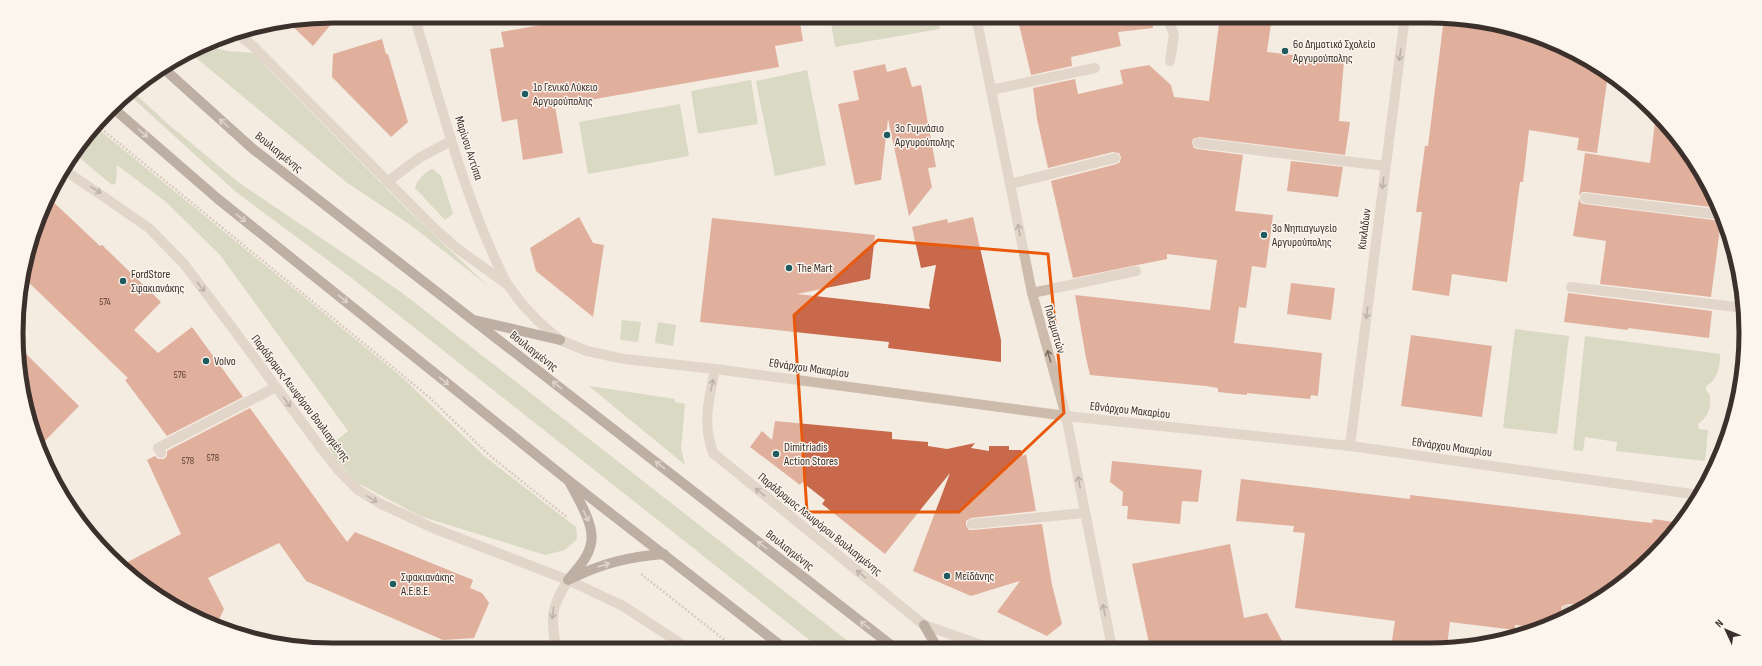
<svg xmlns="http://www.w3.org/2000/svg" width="1762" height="666" viewBox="0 0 1762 666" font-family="'Sofia Sans Condensed',sans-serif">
  <rect width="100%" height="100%" fill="#f4ebe1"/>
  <g fill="#b8c4a0">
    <polygon points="830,16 937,16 940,29 835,47"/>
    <polygon points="203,45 227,51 255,53 267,68 411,213 487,285 412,226 346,182 189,52"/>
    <polygon points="807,70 826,165 775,176 756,81"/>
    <polygon points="751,80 758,124 698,134 691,91"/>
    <polygon points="131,90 168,124 238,182 401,292 858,649 821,649 349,276 236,192 127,93"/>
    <polygon points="680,104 689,156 588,174 579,122"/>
    <polygon points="97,128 404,379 484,456 576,527 577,539 565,550 545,555 420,516 358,483 339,463 328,447 348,431 220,255 166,202 117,165 116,183 112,185 75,154"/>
    <path d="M 433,169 L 441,176 L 453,214 L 445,220 L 415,188 C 416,181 426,171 433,169 Z"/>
    <polygon points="622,320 641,322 638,342 620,340"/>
    <polygon points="658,322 676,325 673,346 655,343"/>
    <polygon points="1515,329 1569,336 1557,434 1503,428"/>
    <path d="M 1585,336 L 1720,354 C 1720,367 1718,379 1706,386 L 1706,390 L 1710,395 C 1711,409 1709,415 1698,424 L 1699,429 L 1708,430 L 1705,461 L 1616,451 L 1617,442 L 1585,437 L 1583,451 L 1573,450 Z"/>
    <polygon points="589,386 675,399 675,402 685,404 681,449 685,465"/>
  </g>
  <g fill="#c8694b">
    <polygon points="333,16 338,16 313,46 289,23"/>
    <polygon points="569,16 799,16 803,41 775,46 779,67 555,106 563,153 523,160 517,119 502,122 490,49 504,47 501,32 570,20"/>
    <polygon points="1017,16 1152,16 1153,28 1118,32 1121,46 1071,57 1072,66 1031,75"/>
    <polygon points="1220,16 1272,16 1267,52 1344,61 1339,121 1350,122 1345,155 1199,137 1193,139 1192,143 1194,148 1197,149 1243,155 1235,211 1273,215 1266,268 1252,266 1246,308 1239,307 1234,343 1322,353 1318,396 1311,395 1310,399 1247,393 1247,395 1218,392 1218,388 1206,386 1090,375 1086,358 1075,295 1210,310 1217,260 1167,254 1167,259 1073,278 1051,181 1117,164 1120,162 1121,157 1119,153 1113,152 1048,168 1037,119 1033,88 1075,79 1078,94 1123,84 1120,70 1149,65 1171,85 1174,97 1209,101"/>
    <polygon points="1444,18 1511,27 1569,49 1608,74 1597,153 1577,150 1579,138 1529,130 1523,182 1520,182 1507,282 1452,274 1449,296 1412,290 1422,212 1416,212 1425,146 1428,146"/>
    <polygon points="382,39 386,54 388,54 408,122 391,137 332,77 333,54"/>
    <polygon points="885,64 887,72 906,67 912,87 921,85 936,167 928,168 932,187 909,216 888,119 881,180 855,185 838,104 859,100 853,71"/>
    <polygon points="1656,114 1667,124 1704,175 1719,208 1586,192 1582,192 1579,196 1585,153 1650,163"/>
    <polygon points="1291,161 1343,167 1338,197 1287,191"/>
    <polygon points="48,197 100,246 102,245 161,302 134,330 158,353 192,327 243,397 167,436 125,380 128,378 22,276 33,231"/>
    <polygon points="1579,199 1581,203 1584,204 1721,221 1711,297 1600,284 1606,241 1573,236"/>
    <polygon points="579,217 593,243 604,245 593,317 536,271 530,248"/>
    <polygon points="973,217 1001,340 1001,362 888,348 889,342 700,322 712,218 875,235 870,279 797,294 930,309 929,305 936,265 921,268 912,227 947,219 948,223"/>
    <polygon points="1291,283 1335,288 1331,320 1287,314"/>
    <polygon points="1568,293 1712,311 1709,338 1628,328 1628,330 1564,322"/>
    <polygon points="1411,335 1492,346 1482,417 1401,406"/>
    <polygon points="21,349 79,406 38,448 22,395"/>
    <polygon points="250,408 347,542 355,532 473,580 470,588 482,593 489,603 474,638 443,640 306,581 279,543 208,578 224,609 216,626 193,617 140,585 122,565 181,534 147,460 155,456 158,459 164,459 167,456 167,451"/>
    <polygon points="775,421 892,432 892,439 928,442 928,446 947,449 975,443 971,448 989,451 989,446 1009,446 1009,450 1021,450 1023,456 1026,454 1036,511 971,518 966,521 966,525 969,530 973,530 1042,524 1052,585 1062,624 1047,636 997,612 1020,581 971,596 913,571 950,473 885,554 822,504 825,500 802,482 800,485 750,447 762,431 772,440"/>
    <polygon points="1112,461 1202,470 1198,502 1182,501 1180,524 1127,519 1128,506 1122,506 1123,492 1110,482"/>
    <polygon points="1241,479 1410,499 1410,495 1652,523 1653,519 1681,523 1638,571 1584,607 1580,605 1568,604 1562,606 1561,613 1569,617 1537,627 1515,625 1515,630 1450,622 1447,647 1391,647 1395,621 1295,608 1305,533 1293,532 1294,526 1236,521"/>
    <polygon points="1230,544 1244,618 1267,613 1286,648 1150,648 1132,564"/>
  </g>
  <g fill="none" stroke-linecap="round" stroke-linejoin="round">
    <g stroke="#b9a596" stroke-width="2.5" stroke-dasharray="2 2" stroke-linecap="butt">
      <polyline points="98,126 401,374 430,398 489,455 568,518"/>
      <polyline points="641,574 736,649"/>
    </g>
    <g stroke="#cdbbac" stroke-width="10">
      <path d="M 414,16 C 442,106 464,199 507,284"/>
      <polyline points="976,16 1032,293 1066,416 1112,648"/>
      <polyline points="1167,16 1174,35 1170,61"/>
      <polyline points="977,19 993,16"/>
      <polyline points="235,32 253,46 434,228 458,249 508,285 522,304 539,322 560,340 587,351 624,359 715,369 1066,416 1350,446 1699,495"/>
      <polyline points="991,90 1095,68"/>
      <polyline points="1198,143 1385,166"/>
      <polyline points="63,169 149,228 184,264 231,326 321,448 339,471 358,490 379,503 433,528 568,580 623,606 689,649"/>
      <polyline points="387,182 419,158 451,141"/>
      <polyline points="1010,184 1115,158"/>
      <polyline points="1585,198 1722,215"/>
      <polyline points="1571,287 1744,308"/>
      <polyline points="1032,293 1136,271"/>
      <path d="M 715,369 C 709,401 702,421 713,453 L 924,625 L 990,648"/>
      <polyline points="1350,446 1405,16"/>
      <polyline points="161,453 158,448 276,387"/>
      <polyline points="972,524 1084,513"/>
      <polyline points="1567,610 1579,611"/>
      <path d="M 556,649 C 551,616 550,609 568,580"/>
    </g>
    <g stroke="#7d675c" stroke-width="10">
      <polyline points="162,67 253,149 896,649"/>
      <polyline points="113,108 218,199 569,481 785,649"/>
      <polyline points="474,320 560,340"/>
      <path d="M 570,579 C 603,563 628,557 664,554"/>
      <path d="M 568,580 C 577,569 589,557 591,543 C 595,525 578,499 570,483"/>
      <polyline points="924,625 938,649"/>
    </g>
  </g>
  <defs><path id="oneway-shaft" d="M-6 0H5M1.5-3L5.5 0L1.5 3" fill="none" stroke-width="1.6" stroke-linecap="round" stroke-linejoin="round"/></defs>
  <g stroke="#7d6f65">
    <use href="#oneway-shaft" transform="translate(1400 55) rotate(98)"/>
    <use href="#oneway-shaft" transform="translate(1383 183) rotate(97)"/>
    <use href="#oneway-shaft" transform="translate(96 190) rotate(33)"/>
    <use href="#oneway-shaft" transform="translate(1019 230) rotate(-101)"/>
    <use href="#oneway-shaft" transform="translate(201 287) rotate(52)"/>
    <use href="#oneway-shaft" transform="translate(1367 313) rotate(97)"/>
    <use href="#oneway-shaft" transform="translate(1049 356) rotate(-106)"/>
    <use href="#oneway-shaft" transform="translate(712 385) rotate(-80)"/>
    <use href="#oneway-shaft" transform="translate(287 402) rotate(54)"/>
    <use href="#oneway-shaft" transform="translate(1079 482) rotate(-101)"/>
    <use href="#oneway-shaft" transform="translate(760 492) rotate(-141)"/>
    <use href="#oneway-shaft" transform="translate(372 499) rotate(32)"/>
    <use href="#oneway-shaft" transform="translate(861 574) rotate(-141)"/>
    <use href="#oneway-shaft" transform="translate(1104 610) rotate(-102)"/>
    <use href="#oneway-shaft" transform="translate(553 613) rotate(97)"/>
  </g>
  <g stroke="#c2b5ac">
    <use href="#oneway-shaft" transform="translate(224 123) rotate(-138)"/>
    <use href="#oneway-shaft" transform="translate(143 133) rotate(41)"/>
    <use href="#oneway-shaft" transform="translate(241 218) rotate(39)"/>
    <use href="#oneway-shaft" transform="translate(343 299) rotate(39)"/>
    <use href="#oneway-shaft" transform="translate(444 381) rotate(39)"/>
    <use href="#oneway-shaft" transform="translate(557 385) rotate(-142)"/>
    <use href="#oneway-shaft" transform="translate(660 465) rotate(-142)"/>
    <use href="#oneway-shaft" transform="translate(586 516) rotate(65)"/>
    <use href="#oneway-shaft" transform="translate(762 545) rotate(-142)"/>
    <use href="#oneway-shaft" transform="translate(604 565) rotate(-16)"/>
    <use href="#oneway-shaft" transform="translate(865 625) rotate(-142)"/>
  </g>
  <path d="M0 0H1762V666H0ZM 878,240 L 1048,254 L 1064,413 L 959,512 L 807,512 L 794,315 Z" fill="#f4ebe1" fill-opacity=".55" fill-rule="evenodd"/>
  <path fill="none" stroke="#e8590c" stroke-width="3" stroke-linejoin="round" d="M 878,240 L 1048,254 L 1064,413 L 959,512 L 807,512 L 794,315 Z"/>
  <g fill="#1f5a5e" stroke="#fbf5ee" stroke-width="1.5">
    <circle cx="1285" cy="51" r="4"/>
    <circle cx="525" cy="94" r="4"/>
    <circle cx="887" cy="135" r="4"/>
    <circle cx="1264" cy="235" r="4"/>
    <circle cx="789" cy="268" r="4"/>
    <circle cx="123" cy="281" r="4"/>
    <circle cx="206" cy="361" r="4"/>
    <circle cx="776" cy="454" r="4"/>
    <circle cx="947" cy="576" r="4"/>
    <circle cx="393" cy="584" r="4"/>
  </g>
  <g text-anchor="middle" stroke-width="3" stroke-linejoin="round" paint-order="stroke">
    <g font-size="10" fill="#5e3e33">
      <text x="105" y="305">574</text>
      <text x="180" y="378">576</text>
      <text x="213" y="461">578</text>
      <text x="188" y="464">578</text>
    </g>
    <g font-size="12" fill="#3b302b" stroke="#fbf5ee" text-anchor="start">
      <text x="1293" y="48">6ο Δημοτικό Σχολείο<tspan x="1293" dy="14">Αργυρούπολης</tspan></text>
      <text x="533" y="91">1ο Γενικό Λύκειο<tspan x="533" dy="14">Αργυρούπολης</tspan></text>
      <text x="895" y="132">3ο Γυμνάσιο<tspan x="895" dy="14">Αργυρούπολης</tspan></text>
      <text x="1272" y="232">3ο Νηπιαγωγείο<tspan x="1272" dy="14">Αργυρούπολης</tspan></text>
      <text x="797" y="272">The Mart</text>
      <text x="131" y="278">FordStore<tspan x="131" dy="14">Σφακιανάκης</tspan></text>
      <text x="214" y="365">Volvo</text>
      <text x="784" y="451">Dimitriadis<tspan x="784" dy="14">Action Stores</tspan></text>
      <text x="955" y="580">Μεϊδάνης</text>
      <text x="401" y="581">Σφακιανάκης<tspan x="401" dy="14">Α.Ε.Β.Ε.</tspan></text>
    </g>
    <g font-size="12" fill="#3b302b" stroke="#fbf5ee">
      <text transform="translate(469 148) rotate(72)" y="4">Μαρίνου Αντύπα</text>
      <text transform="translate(279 152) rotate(39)" y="4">Βουλιαγμένης</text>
      <text transform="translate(1364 229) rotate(-83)" y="4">Κυκλάδων</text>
      <text transform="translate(1055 329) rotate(74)" y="4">Πολεμιστών</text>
      <text transform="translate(534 351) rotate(38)" y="4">Βουλιαγμένης</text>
      <text transform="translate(809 368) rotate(8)" y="4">Εθνάρχου Μακαρίου</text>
      <text transform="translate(301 398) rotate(53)" y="4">Παράδρομος Λεωφόρου Βουλιαγμένης</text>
      <text transform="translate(1130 410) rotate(6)" y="4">Εθνάρχου Μακαρίου</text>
      <text transform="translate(1452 447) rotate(8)" y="4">Εθνάρχου Μακαρίου</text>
      <text transform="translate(820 524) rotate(39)" y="4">Παράδρομος Λεωφόρου Βουλιαγμένης</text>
      <text transform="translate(790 550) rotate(38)" y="4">Βουλιαγμένης</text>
    </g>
  </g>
  <path d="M0 0H1762V666H0ZM333 23H1429A310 310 0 0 1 1739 333V333A310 310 0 0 1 1429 643H333A310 310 0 0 1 23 333V333A310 310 0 0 1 333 23Z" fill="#fbf5ee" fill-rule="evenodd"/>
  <path fill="none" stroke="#3b302b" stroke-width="5" d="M333 23H1429A310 310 0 0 1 1739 333V333A310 310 0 0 1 1429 643H333A310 310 0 0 1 23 333V333A310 310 0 0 1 333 23Z"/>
  <g transform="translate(1726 630) rotate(314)" stroke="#fbf5ee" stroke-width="3" paint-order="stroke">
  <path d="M0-3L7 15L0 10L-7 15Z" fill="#3b302b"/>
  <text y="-6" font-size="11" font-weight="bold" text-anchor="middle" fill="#3b302b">N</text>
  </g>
</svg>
